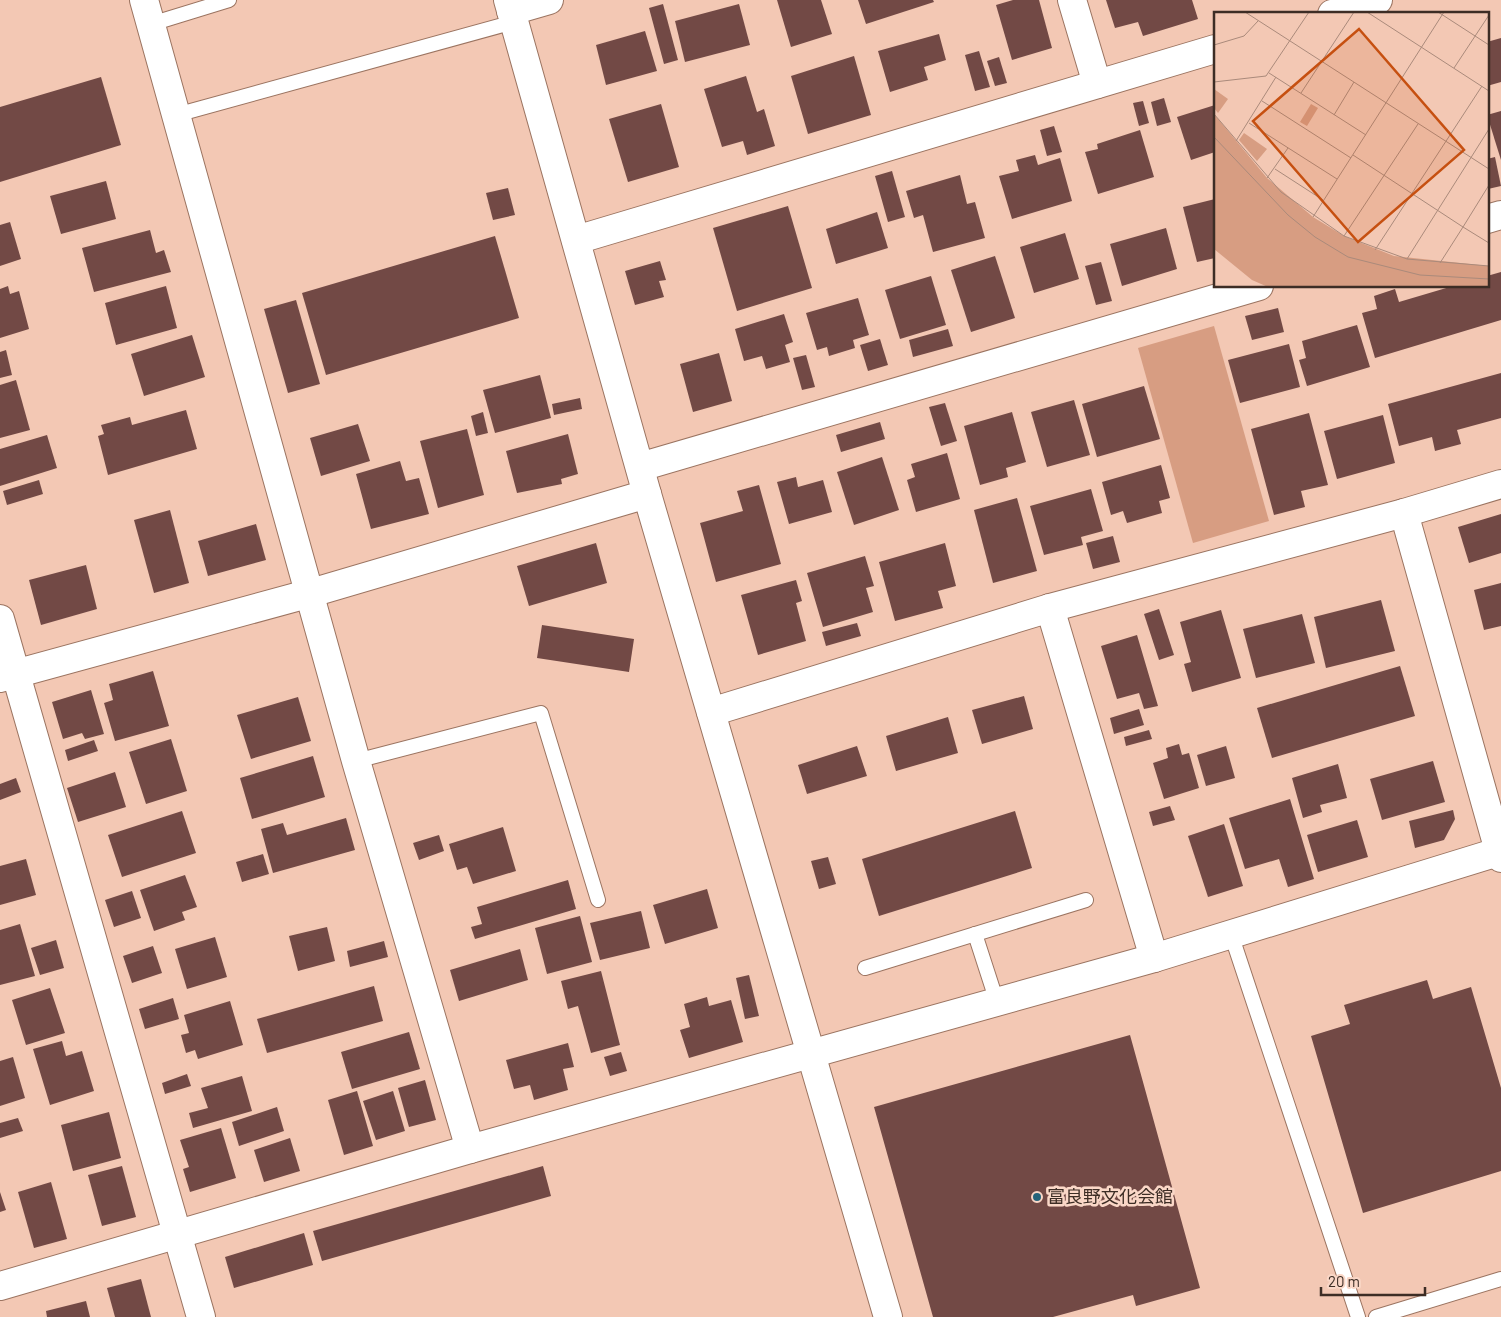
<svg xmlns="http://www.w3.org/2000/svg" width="1501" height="1317" viewBox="0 0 1501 1317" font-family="Barlow,'Noto Sans JP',sans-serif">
  <rect width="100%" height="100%" fill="#f3c8b4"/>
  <polygon fill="#d79d82" points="1214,326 1269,521 1193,543 1138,348"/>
  <g fill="#724945">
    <polygon points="777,0 821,0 832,34 791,47"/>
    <polygon points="858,0 933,0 934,2 866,24"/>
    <polygon points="1013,0 1039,0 1052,48 1012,60 996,5"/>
    <polygon points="1106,0 1192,0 1198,19 1143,36 1138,22 1115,28"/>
    <polygon points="663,4 678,60 664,64 649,8"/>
    <polygon points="739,4 750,45 685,62 675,21"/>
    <polygon points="645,31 657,71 606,85 596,45"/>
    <polygon points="939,34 946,60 924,67 928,80 890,92 878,51"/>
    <polygon points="1501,38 1501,82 1487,86 1487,42"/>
    <polygon points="979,51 990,87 975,91 965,55"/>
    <polygon points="854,56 871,115 808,134 791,76"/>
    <polygon points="999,57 1007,83 995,86 987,61"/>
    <polygon points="746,76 757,112 764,109 775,146 747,155 743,141 722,147 704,89"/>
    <polygon points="101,77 121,145 0,182 0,107"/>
    <polygon points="1164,98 1171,122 1157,126 1151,102"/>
    <polygon points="1143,101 1149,123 1139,126 1133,103"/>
    <polygon points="661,104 679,167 628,182 609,119"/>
    <polygon points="1215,105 1215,152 1191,160 1177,117"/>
    <polygon points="1501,111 1501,160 1487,115"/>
    <polygon points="1054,126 1062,152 1047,156 1040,130"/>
    <polygon points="1140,130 1154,177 1098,194 1085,152 1098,149 1097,144"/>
    <polygon points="1035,155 1038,165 1060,158 1072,201 1012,219 999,176 1019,171 1016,160"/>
    <polygon points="1495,157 1501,186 1488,189 1487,159"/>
    <polygon points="892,171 905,217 888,222 875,176"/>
    <polygon points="960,175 967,204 975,202 985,238 933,252 923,215 914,218 906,191"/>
    <polygon points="106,181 116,219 61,234 50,196"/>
    <polygon points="508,188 515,215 493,220 486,193"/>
    <polygon points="1215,199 1215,258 1197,262 1183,207"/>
    <polygon points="788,206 812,288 737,311 713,228"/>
    <polygon points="877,212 888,248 836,264 826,229"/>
    <polygon points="10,222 21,259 0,266 0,225"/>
    <polygon points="1166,228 1177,269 1122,286 1110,244"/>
    <polygon points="150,230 156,253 164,250 171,272 94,292 82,248"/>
    <polygon points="1065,233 1079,279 1034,293 1020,247"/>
    <polygon points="495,236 519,318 326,375 302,293"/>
    <polygon points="995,256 1015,318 971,332 951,270"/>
    <polygon points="660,261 666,280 659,281 664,297 635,305 625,271"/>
    <polygon points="1101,262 1112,301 1096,305 1085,266"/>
    <polygon points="1501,272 1501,320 1375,358 1362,313 1377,309 1374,296 1395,289 1399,302 1453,286 1487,286 1487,276"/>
    <polygon points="931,276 946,325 900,339 885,290"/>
    <polygon points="8,286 10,294 19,291 29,329 0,338 0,289"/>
    <polygon points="166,286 177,328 116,345 105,303"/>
    <polygon points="858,298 869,335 853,340 855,348 829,356 827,347 817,350 806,313"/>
    <polygon points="296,300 320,384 288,393 264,309"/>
    <polygon points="1278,308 1284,332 1252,340 1245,316"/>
    <polygon points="784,314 793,342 785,345 790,362 766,369 762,356 744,361 735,329"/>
    <polygon points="1357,325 1370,367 1307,386 1299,360 1306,358 1302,341"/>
    <polygon points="948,329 953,346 913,357 909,340"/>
    <polygon points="192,335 205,377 144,396 131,354"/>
    <polygon points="880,339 888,365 868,371 860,345"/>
    <polygon points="1289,344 1300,387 1240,403 1228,360"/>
    <polygon points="6,350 12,375 0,378 0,352"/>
    <polygon points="719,353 732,401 693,412 680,364"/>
    <polygon points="806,355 815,387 802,390 793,358"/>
    <polygon points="1501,373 1501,418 1457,430 1461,444 1435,451 1432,437 1399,446 1388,404"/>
    <polygon points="540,375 551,418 495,433 483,390"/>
    <polygon points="16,380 30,430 0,438 0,385"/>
    <polygon points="1144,386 1160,439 1097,457 1082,404"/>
    <polygon points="580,398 582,409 554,415 552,404"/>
    <polygon points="1074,400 1090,455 1047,467 1031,412"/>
    <polygon points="945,403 957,441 941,446 929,407"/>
    <polygon points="186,410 197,449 108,475 98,436 104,434 101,425 130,417 132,425"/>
    <polygon points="483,412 488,433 476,436 471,416"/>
    <polygon points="1012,412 1026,462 1006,468 1008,477 980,485 964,426"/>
    <polygon points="1309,413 1328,485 1301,491 1305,507 1274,515 1251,429"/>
    <polygon points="1383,415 1395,463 1337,479 1324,431"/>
    <polygon points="880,422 885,439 841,452 836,435"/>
    <polygon points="358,424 370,461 321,476 310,438"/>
    <polygon points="467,429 484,495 438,508 420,441"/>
    <polygon points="568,434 578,474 561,479 562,484 517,493 506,451"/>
    <polygon points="47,435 57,468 0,486 0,449"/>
    <polygon points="947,453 960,499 916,512 907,480 915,477 911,464"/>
    <polygon points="882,457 899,510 854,525 837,472"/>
    <polygon points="400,461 406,481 419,478 429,514 371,529 356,474"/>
    <polygon points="1161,465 1170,498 1159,501 1162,513 1127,523 1123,511 1111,515 1102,482"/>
    <polygon points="796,477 798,487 823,480 832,512 789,524 777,482"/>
    <polygon points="39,480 43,494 7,505 3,491"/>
    <polygon points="759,485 781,564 716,582 700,523 743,511 737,491"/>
    <polygon points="1091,489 1103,531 1081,537 1083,545 1044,555 1030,506"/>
    <polygon points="1017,498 1037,571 993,583 974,510"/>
    <polygon points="170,510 189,583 154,593 134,520"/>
    <polygon points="1501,514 1501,553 1469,563 1458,527"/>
    <polygon points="256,524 266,560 208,576 198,541"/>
    <polygon points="1113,536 1120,562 1093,569 1086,543"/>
    <polygon points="596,543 607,583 529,606 517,566"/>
    <polygon points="945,543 956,586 938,591 943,608 895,621 879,562"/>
    <polygon points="865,556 874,586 866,588 873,612 823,627 807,573"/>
    <polygon points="86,565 97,609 41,625 29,580"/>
    <polygon points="796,580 802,601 796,603 806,641 758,655 741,595"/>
    <polygon points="1501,583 1501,626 1484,630 1474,590"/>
    <polygon points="1381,600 1395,651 1326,668 1314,617"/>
    <polygon points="1159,609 1174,655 1159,660 1144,614"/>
    <polygon points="1221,610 1241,678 1192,692 1184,664 1191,662 1180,622"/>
    <polygon points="1302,614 1315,663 1256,678 1243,629"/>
    <polygon points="857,623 861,636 826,646 822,632"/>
    <polygon points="542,625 634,639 629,672 537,658"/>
    <polygon points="1137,635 1158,706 1144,709 1139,693 1117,699 1101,646"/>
    <polygon points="1400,666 1415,716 1272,758 1257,708"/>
    <polygon points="153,671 169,726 115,741 104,703 113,700 109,684"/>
    <polygon points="91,690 104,734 85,739 82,733 63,739 52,702"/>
    <polygon points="1024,696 1033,729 982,744 972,710"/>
    <polygon points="298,697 311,741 251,759 237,715"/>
    <polygon points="1139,709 1144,725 1114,734 1110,718"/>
    <polygon points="948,717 958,753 896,771 886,736"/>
    <polygon points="1149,730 1152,739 1126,746 1124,737"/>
    <polygon points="171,739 187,791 146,804 129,752"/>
    <polygon points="94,740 98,751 68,761 65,750"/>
    <polygon points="1179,744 1182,755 1189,753 1199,788 1164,799 1153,763 1168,758 1166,748"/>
    <polygon points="857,746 867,776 807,794 798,765"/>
    <polygon points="1226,746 1235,778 1206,786 1197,755"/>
    <polygon points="313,756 325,797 252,819 240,778"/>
    <polygon points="1433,761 1445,802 1382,820 1370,779"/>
    <polygon points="1338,764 1347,798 1320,805 1322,812 1303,818 1292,778"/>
    <polygon points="115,772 126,807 78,822 67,788"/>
    <polygon points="16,778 21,792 0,800 0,784"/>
    <polygon points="1290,799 1314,879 1288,887 1279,859 1245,869 1229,818"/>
    <polygon points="1170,806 1175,820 1153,826 1149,812"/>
    <polygon points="1453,810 1455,819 1444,840 1415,848 1409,821"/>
    <polygon points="182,811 196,853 122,877 108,835"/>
    <polygon points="1015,811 1032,868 879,916 862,859"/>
    <polygon points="346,818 355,850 273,873 261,829 283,823 287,835"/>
    <polygon points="1357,820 1368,857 1318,872 1307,835"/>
    <polygon points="1224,824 1243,886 1208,897 1188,836"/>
    <polygon points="503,827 516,871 473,884 467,867 457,870 449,844"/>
    <polygon points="439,835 444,851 419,860 413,843"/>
    <polygon points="263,854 269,874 242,882 236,862"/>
    <polygon points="828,857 836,884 819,889 811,861"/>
    <polygon points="26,859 36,895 0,905 0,866"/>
    <polygon points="185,875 197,907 182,912 185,920 154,931 140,890"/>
    <polygon points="568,880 576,909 475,939 471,927 482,924 477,907"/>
    <polygon points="707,889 718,928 665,944 653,905"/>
    <polygon points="132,891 141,918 114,927 105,900"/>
    <polygon points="641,911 650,948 600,960 590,923"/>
    <polygon points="580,916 592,962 547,974 535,928"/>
    <polygon points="20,924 35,976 0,985 0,930"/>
    <polygon points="327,927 335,961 298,971 289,936"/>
    <polygon points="215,937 227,977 187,989 175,949"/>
    <polygon points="56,940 64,968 40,975 31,948"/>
    <polygon points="384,941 388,957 350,967 347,951"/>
    <polygon points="153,946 162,973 132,983 123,956"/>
    <polygon points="520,949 528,980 459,1001 450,970"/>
    <polygon points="601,971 620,1045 591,1053 578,1006 568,1009 561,981"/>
    <polygon points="749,975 759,1016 745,1019 736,978"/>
    <polygon points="1427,980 1433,999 1471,987 1501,1088 1501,1171 1363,1213 1311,1036 1350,1024 1344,1005"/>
    <polygon points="374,986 383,1021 267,1053 257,1019"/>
    <polygon points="50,988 65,1033 26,1045 12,1000"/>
    <polygon points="707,997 709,1006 731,1000 743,1042 689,1058 680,1030 690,1027 684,1004"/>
    <polygon points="173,998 179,1019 145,1029 139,1009"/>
    <polygon points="230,1001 243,1045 198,1059 195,1050 186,1053 181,1035 189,1033 184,1015"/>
    <polygon points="409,1032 420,1069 352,1089 341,1052"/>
    <polygon points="1130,1035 1200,1288 1136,1306 1133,1295 1053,1317 933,1317 874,1107"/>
    <polygon points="62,1041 66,1056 82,1051 94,1091 50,1105 33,1049"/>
    <polygon points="568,1043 574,1067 563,1069 568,1090 534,1100 530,1085 514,1089 506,1060"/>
    <polygon points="621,1052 627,1071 610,1076 604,1057"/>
    <polygon points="13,1057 25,1098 0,1106 0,1061"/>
    <polygon points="187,1074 191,1086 165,1094 162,1083"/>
    <polygon points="242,1076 252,1111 193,1128 189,1113 208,1108 201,1088"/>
    <polygon points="425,1080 436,1120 409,1127 398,1088"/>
    <polygon points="357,1091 373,1146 344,1155 328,1100"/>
    <polygon points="393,1091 405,1131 376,1140 363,1101"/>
    <polygon points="277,1107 284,1131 239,1146 232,1122"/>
    <polygon points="109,1112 121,1158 73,1171 61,1125"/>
    <polygon points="18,1118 23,1131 0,1138 0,1123"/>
    <polygon points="221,1128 236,1178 190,1192 183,1169 189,1167 180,1140"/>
    <polygon points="290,1138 300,1171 264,1182 254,1150"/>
    <polygon points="122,1166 136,1217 102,1226 88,1175"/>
    <polygon points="543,1166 551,1196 322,1261 313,1231"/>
    <polygon points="51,1182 67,1239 34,1248 18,1192"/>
    <polygon points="0,1192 6,1210 0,1212"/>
    <polygon points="304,1233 313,1265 234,1288 225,1257"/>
    <polygon points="141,1279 151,1317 115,1317 107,1288"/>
    <polygon points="86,1301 90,1317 47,1317 46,1311"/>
  </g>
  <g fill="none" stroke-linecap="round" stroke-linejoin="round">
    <defs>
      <g id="service">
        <polyline points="151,24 229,0"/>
        <polyline points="176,115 514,22"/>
        <polyline points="356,761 541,713 598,900"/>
        <polyline points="975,934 997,1002"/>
        <polyline points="1231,934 1358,1317"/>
        <polyline points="865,968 1086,900"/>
        <polyline points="1376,1317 1501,1279"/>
      </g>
      <g id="minor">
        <polyline points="144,0 356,761 470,1149"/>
        <polyline points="508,0 647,494 888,1317"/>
        <polyline points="1072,0 1097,84"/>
        <polyline points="511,11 549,0"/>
        <polyline points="1332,14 1378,0"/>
        <polyline points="1487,219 1501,215"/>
        <polyline points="576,240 1215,49"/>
        <polyline points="640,467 1259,286"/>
        <polyline points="1404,513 1501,858"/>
        <polyline points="1050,608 1154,958"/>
        <polyline points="0,619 201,1317"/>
        <polyline points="0,678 311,593 647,494"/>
        <polyline points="711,712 1050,608 1404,513 1501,484"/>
        <polyline points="0,1286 470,1149 1154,958 1501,851"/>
      </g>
    </defs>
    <use href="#service" stroke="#9b7461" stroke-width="16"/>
    <use href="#minor" stroke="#9b7461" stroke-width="30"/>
    <use href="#service" stroke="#fff" stroke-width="14"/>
    <use href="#minor" stroke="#fff" stroke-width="28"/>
  </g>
  <circle fill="#26637a" stroke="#fad7c7" stroke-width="2" cx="1037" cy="1197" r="5"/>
  <g text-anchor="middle" stroke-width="5" stroke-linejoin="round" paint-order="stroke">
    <g font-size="18" fill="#3d2d25" stroke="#fad7c7" text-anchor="start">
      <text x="1047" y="1203">富良野文化会館</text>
    </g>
  </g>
  <g transform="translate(1214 12)">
    <rect width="275" height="275" fill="#f3c8b4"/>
    <path d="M 0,77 L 14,87 L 4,101 L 0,96 ZM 97,92 L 104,96 L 93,114 L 86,110 ZM 0,102 L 53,166 L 99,205 L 130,224 L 180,244 L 275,254 L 275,275 L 54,275 L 38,268 L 0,237 ZM 30,121 L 53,137 L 43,149 L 25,128 Z" fill="#d79d82"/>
    <path fill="none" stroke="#aa8a7b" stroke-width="1" d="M 31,0 L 275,157M 153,0 L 275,79M 224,0 L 275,33M 0,33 L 30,24 L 44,9M 240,56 L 275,3M 55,61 L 152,123M 0,70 L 52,64 L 95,0M 87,81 L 140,0M 48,89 L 137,146M 0,102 L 67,180 L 130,224 L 193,247 L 275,254M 120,103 L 140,70M 35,111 L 123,167M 0,125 L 74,203 L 101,225 L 134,245 L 206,263 L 275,267M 22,129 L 62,65M 139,143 L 249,215 L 275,173M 61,157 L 109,188M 53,166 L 74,136M 99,205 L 230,0M 130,224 L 204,112M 161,238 L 268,74M 193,247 L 275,117M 226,251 L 249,215 L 275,231"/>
    <path fill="#c65011" fill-opacity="0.15" stroke="#c65011" stroke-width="2.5" d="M 145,17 L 250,138 L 144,230 L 39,109 Z"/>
    <rect width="275" height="275" fill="none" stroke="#3d2d25" stroke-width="2.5"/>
  </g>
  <path d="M1321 1287v8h104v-8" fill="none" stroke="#3d2d25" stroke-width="2.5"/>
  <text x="1328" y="1287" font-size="15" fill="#3d2d25" stroke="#fad7c7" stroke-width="4" paint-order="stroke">20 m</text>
</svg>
